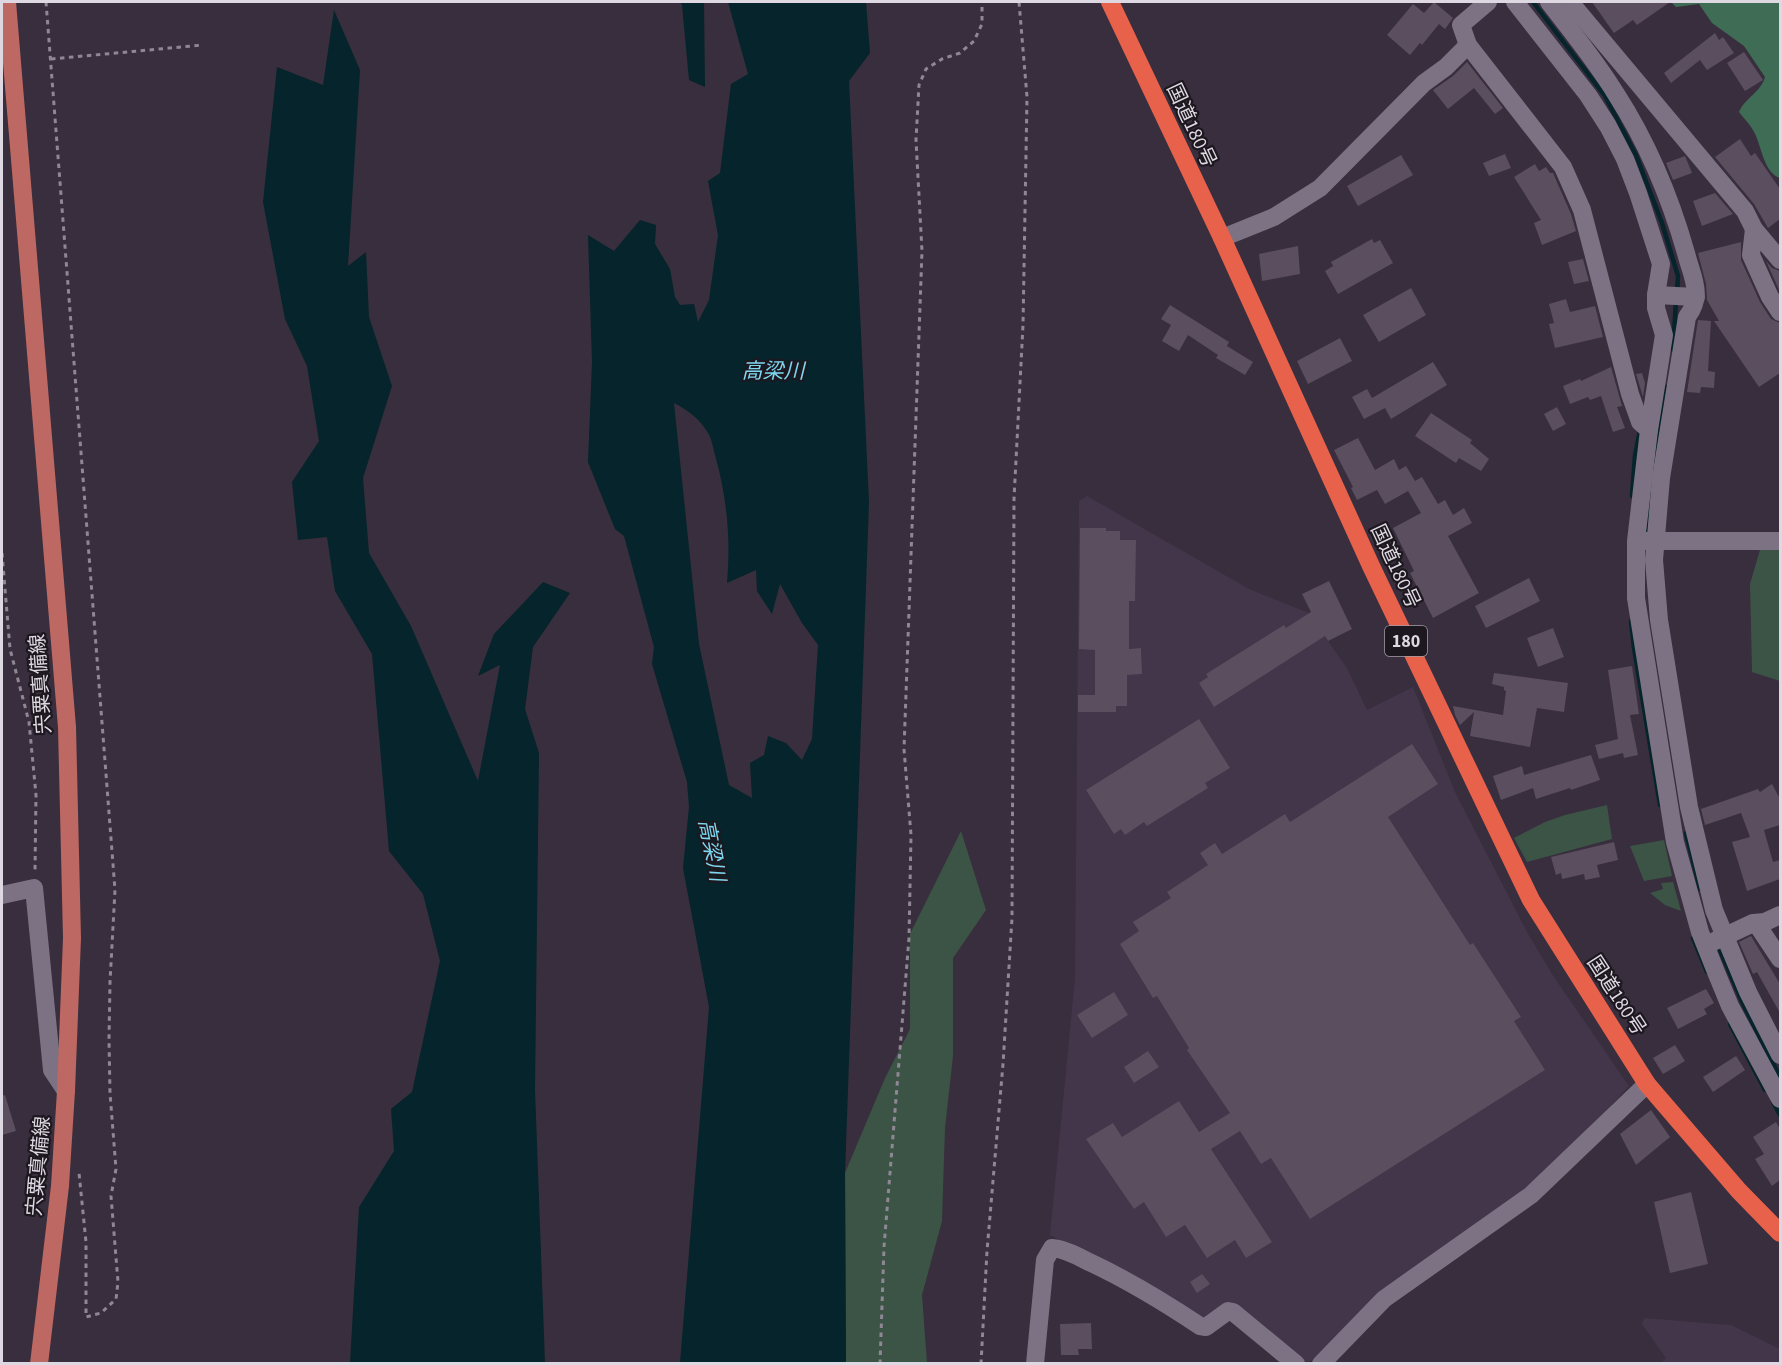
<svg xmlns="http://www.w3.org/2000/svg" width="1782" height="1365" viewBox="0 0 1782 1365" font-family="'Source Sans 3','Noto Sans JP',sans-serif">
  <rect width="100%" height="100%" fill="#382e3d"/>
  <g fill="#43354a">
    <polygon points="1087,496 1249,589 1309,613 1348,670 1367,710 1413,687 1455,792 1527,932 1554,977 1629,1086 1584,1135 1586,1138 1316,1360 1304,1362 1234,1306 1202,1319 1190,1311 1050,1235 1075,978 1079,501"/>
    <polygon points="1644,1318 1731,1325 1780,1349 1780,1363 1661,1363 1666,1358 1642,1324"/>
  </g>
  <g fill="#3b5446">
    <polygon points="1762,543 1780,544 1780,681 1752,672 1750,584"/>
    <polygon points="1607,805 1612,839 1527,862 1514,838 1545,822 1565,815"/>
    <polygon points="961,831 986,910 953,958 953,1056 945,1128 942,1221 922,1295 927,1363 846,1363 845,1173 885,1078 910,1029 910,934"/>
    <polygon points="1664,840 1672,876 1644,881 1630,846"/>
    <polygon points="1673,882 1681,911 1665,905 1650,893 1663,889 1661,883"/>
  </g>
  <path fill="#3f6c55" d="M 1671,2 L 1780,2 L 1780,178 C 1763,172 1762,146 1754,132 C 1751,125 1744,119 1739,112 C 1745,98 1761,92 1765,77 L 1744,46 L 1712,23 L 1699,4 L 1676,7 Z"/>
  <g fill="#05242b" fill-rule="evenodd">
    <polygon points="680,2 704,2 705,87 689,80 682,5"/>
    <path d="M 728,2 L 866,2 L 870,53 L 849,81 L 869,502 L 845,1173 L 846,1363 L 680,1363 L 709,1007 L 683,868 L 689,807 L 687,782 L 652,664 L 654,647 L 624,536 L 615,529 L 588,462 L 592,362 L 588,235 L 614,251 L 640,220 L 656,225 L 655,244 L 670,269 L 675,297 L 680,305 L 694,304 L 698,322 L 709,300 L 718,235 L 708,181 L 720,173 L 731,84 L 748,74 ZM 674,403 C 688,410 700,419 708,433 C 712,439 713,448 715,455 C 727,497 731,540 727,583 L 756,570 L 757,591 L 772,614 L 780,584 L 802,623 L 818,645 L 812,739 L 802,760 L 786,743 L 768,736 L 764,755 L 750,763 L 752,798 L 729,785 L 699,644 Z"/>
    <polygon points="334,10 360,70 348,266 366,252 369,317 392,386 363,478 369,553 411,626 478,781 500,665 478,676 494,634 543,582 570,593 533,647 525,709 539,753 535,1090 545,1363 350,1363 359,1207 394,1151 391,1109 412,1092 440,961 423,894 389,851 372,654 335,591 327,537 298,540 292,482 319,441 307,366 285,319 263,202 277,67 323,85"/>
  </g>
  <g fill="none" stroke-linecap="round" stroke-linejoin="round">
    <g stroke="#05242b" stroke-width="4.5">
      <polyline points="1533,2 1605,96 1636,155 1662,223 1678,276 1677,293"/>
      <polyline points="1673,350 1676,301"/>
      <polyline points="1654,468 1667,387"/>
      <polyline points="1632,496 1635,456 1640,430"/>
      <polyline points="1646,537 1651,494"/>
      <polyline points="1631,621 1634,648 1660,805"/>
      <polyline points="1686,833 1700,889"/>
      <polyline points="1693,938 1707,972"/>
      <polyline points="1718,945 1744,1006 1780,1077"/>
      <polyline points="1730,1024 1765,1090"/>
      <polyline points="1773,1102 1780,1115"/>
    </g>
  </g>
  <g fill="#5b4e5e">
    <polygon points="1434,2 1453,18 1445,29 1439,24 1422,45 1420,43 1410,55 1387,35 1413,4 1424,13"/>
    <polygon points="1592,2 1670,2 1637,25 1633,20 1614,33"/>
    <polygon points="1715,33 1719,40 1723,37 1734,53 1707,70 1700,60 1671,83 1664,73"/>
    <polygon points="1744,52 1763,80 1745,91 1727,63"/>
    <polygon points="1467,62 1503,108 1495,114 1474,88 1448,109 1433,90 1453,76"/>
    <polygon points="1740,139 1751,156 1755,153 1780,189 1780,219 1768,228 1754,204 1715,157"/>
    <polygon points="1505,154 1511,168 1489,176 1483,163"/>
    <polygon points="1401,155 1413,175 1358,206 1347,186"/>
    <polygon points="1685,156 1692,173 1673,180 1666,163"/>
    <polygon points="1535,164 1539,171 1546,167 1550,173 1553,173 1571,214 1576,231 1542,245 1534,223 1541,220 1514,177"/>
    <polygon points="1715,193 1733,214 1702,226 1693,201"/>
    <polygon points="1372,239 1374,243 1380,240 1393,263 1338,294 1325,271 1333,266 1331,262"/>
    <polygon points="1741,242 1741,260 1760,302 1771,319 1780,323 1780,373 1759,387 1714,321 1719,321 1707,300 1706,284 1698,253"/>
    <polygon points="1298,246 1300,274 1262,281 1259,254"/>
    <polygon points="1583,259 1589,281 1574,284 1568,262"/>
    <polygon points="1766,261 1772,268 1780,271 1780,292"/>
    <polygon points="1411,288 1426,315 1379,342 1363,315"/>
    <polygon points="1566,299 1570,312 1595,306 1603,337 1555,348 1549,324 1554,323 1549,304"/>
    <polygon points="1170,305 1229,342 1227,346 1253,362 1245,375 1216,358 1218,355 1188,335 1179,351 1162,341 1171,325 1161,319"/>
    <polygon points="1698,320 1711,321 1708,371 1715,372 1714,388 1701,387 1700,393 1687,392"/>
    <polygon points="1340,338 1352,361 1308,384 1297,361"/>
    <polygon points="1433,362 1447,385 1391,419 1385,408 1364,419 1352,397 1367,389 1372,398"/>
    <polygon points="1611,367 1622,406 1617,407 1625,428 1613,432 1601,396 1590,400 1588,397 1570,404 1563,386 1580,379 1581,381"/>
    <polygon points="1642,373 1645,383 1643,397 1636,374"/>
    <polygon points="1557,407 1566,424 1553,431 1544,414"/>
    <polygon points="1431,413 1472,440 1470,443 1489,459 1481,471 1459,458 1456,463 1415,436"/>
    <polygon points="1358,438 1375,470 1394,459 1399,470 1406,466 1415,481 1422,477 1438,504 1445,500 1453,515 1464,508 1472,523 1448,536 1479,593 1433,618 1410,573 1414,571 1393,528 1421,513 1408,491 1385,504 1377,490 1357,500 1351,488 1353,487 1334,450"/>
    <polygon points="1080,528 1106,528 1106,531 1120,531 1120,540 1136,540 1135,601 1129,601 1129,649 1141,648 1142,674 1127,675 1127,706 1116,706 1116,712 1078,712 1078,695 1095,695 1095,650 1079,649"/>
    <polygon points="1529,578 1540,601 1486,628 1475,606"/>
    <polygon points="1329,581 1352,629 1328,641 1325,636 1214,707 1199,683 1208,677 1206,674 1284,625 1286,628 1311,612 1302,594"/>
    <polygon points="1553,628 1564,657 1538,667 1527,638"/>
    <polygon points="1632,666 1639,714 1630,715 1638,755 1624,758 1623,753 1599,759 1595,745 1618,739 1608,670"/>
    <polygon points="1494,673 1568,683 1564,712 1537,708 1530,747 1470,736 1474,712 1460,725 1455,715 1453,706 1503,715 1506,691 1504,690 1504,687 1492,684"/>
    <polygon points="1199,719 1230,768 1205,783 1208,788 1147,826 1144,822 1125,835 1121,829 1114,834 1086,790"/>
    <polygon points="1412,744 1438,784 1388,817 1470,945 1473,943 1521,1017 1514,1021 1545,1070 1310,1219 1271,1158 1261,1164 1240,1131 1211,1149 1272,1242 1246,1258 1235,1240 1207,1258 1185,1225 1166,1237 1144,1202 1134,1209 1086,1139 1113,1123 1122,1137 1179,1101 1199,1132 1230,1113 1187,1050 1189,1048 1157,996 1153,998 1120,944 1139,931 1133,922 1171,898 1167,892 1208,865 1200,853 1215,843 1222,854 1285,814 1290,822"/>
    <polygon points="1591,755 1600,780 1571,790 1570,788 1536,799 1533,788 1501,800 1493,776 1522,766 1524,775"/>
    <polygon points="1772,784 1780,799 1780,825 1764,830 1773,862 1780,860 1780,879 1747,891 1732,842 1750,837 1741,813 1705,825 1701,809 1758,789 1760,792"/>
    <polygon points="1614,842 1618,860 1597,865 1600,877 1585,880 1584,874 1562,879 1561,873 1556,875 1551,857"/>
    <polygon points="1751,936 1780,984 1780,1013 1757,972 1753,974 1739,942"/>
    <polygon points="1706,989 1714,1003 1704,1009 1707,1014 1678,1029 1667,1008"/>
    <polygon points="1114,992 1128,1015 1092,1038 1077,1015"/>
    <polygon points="1675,1045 1685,1061 1663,1074 1653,1058"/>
    <polygon points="1148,1051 1159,1067 1134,1083 1124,1067"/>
    <polygon points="1736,1056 1745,1070 1713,1092 1703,1077"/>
    <polygon points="5,1095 16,1131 2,1135 2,1096"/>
    <polygon points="1651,1110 1670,1137 1636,1165 1620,1134"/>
    <polygon points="1776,1122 1780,1129 1780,1180 1772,1186 1755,1159 1764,1154 1753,1137"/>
    <polygon points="1691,1192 1708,1264 1670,1273 1654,1202"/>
    <polygon points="1202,1274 1210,1284 1197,1293 1190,1282"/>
    <polygon points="1091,1323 1092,1349 1078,1349 1079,1355 1061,1355 1060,1324"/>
  </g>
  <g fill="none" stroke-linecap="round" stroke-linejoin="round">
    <g stroke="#8f8793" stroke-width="3" stroke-dasharray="4.5 4.5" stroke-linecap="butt">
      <polyline points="46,2 115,890 110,982 109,1039 110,1093 116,1169 111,1196 118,1282 116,1299 101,1313 86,1317 86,1242 79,1173"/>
      <polyline points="51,59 203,45"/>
      <polyline points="2,553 10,649 29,722 36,795 35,871"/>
      <polyline points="880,1364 884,1247 909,938 911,835 904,749 922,251 916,140 919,85 926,69 942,59 960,53 974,41 982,24 982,2"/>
      <polyline points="981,1364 987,1251 1003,1064 1012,918 1014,499 1023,325 1027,97 1019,2"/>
    </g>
    <g stroke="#7d7284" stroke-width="18">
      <polyline points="1488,2 1461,25 1468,45 1563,167 1582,210 1630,394 1640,422 1649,430 1636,541 1636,598 1675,842 1700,932 1716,972 1730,1006 1780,1099"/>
      <polyline points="1515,2 1588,95 1608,126 1625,159 1638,193 1661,264 1656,295 1656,308 1664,335 1649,430"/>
      <path d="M 1549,2 C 1572,32 1596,61 1616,94 C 1647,142 1670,197 1686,253 C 1692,277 1704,295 1687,317 L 1661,478 L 1654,560 L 1659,620 L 1689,807 L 1714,910 L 1748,992 L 1780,1055"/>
      <polyline points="1570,2 1745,211 1754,229 1780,260"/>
      <polyline points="1754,229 1751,255 1770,297 1780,312"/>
      <polyline points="1222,238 1274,217 1320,188 1424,83 1446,67 1468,45"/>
      <polyline points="1656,295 1696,297"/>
      <polyline points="1644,541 1780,541"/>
      <polyline points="2,895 34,888 52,1070 66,1091"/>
      <polyline points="1756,923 1780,959"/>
      <polyline points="1715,941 1753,923 1765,922 1780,915"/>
      <path d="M 1035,1364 L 1045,1260 L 1052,1248 C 1064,1249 1076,1255 1087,1261 C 1126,1279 1164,1302 1200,1326 L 1206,1327 L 1228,1311 L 1233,1312 L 1296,1364"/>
      <polyline points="1321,1364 1384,1299 1531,1195 1647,1084"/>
    </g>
    <polyline stroke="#bd6862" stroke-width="18" points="7,2 67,727 72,938 66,1091 60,1186 39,1364"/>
    <polyline stroke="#e8624b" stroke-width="18" points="1110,2 1222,238 1371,566 1531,900 1647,1084 1739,1191 1780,1233"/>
  </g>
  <g text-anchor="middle" stroke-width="4.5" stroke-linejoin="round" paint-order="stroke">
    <rect fill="#1d181f" stroke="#a49ea8" stroke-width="1.5" x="1385" y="626" width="42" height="30" rx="4.5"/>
    <g font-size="18" font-weight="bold" fill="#ded8e2">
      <text x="1406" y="647">180</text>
    </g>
    <g font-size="20" fill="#ded8e2" stroke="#1d181f">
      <text transform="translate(1192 125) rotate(65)" y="7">国道180号</text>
      <text transform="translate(1396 566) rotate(65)" y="7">国道180号</text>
      <text transform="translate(40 684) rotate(-94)" y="7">宍粟真備線</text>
      <text transform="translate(1617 995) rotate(57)" y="7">国道180号</text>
      <text transform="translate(38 1166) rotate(-85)" y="7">宍粟真備線</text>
    </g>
    <g font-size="21" font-style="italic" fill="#7cd7ef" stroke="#1d181f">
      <text x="773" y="378">高梁川</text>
      <text transform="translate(712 850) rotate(79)" y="7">高梁川</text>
    </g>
  </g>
  <rect width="1782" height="1365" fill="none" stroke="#ded8e2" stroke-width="6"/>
</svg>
